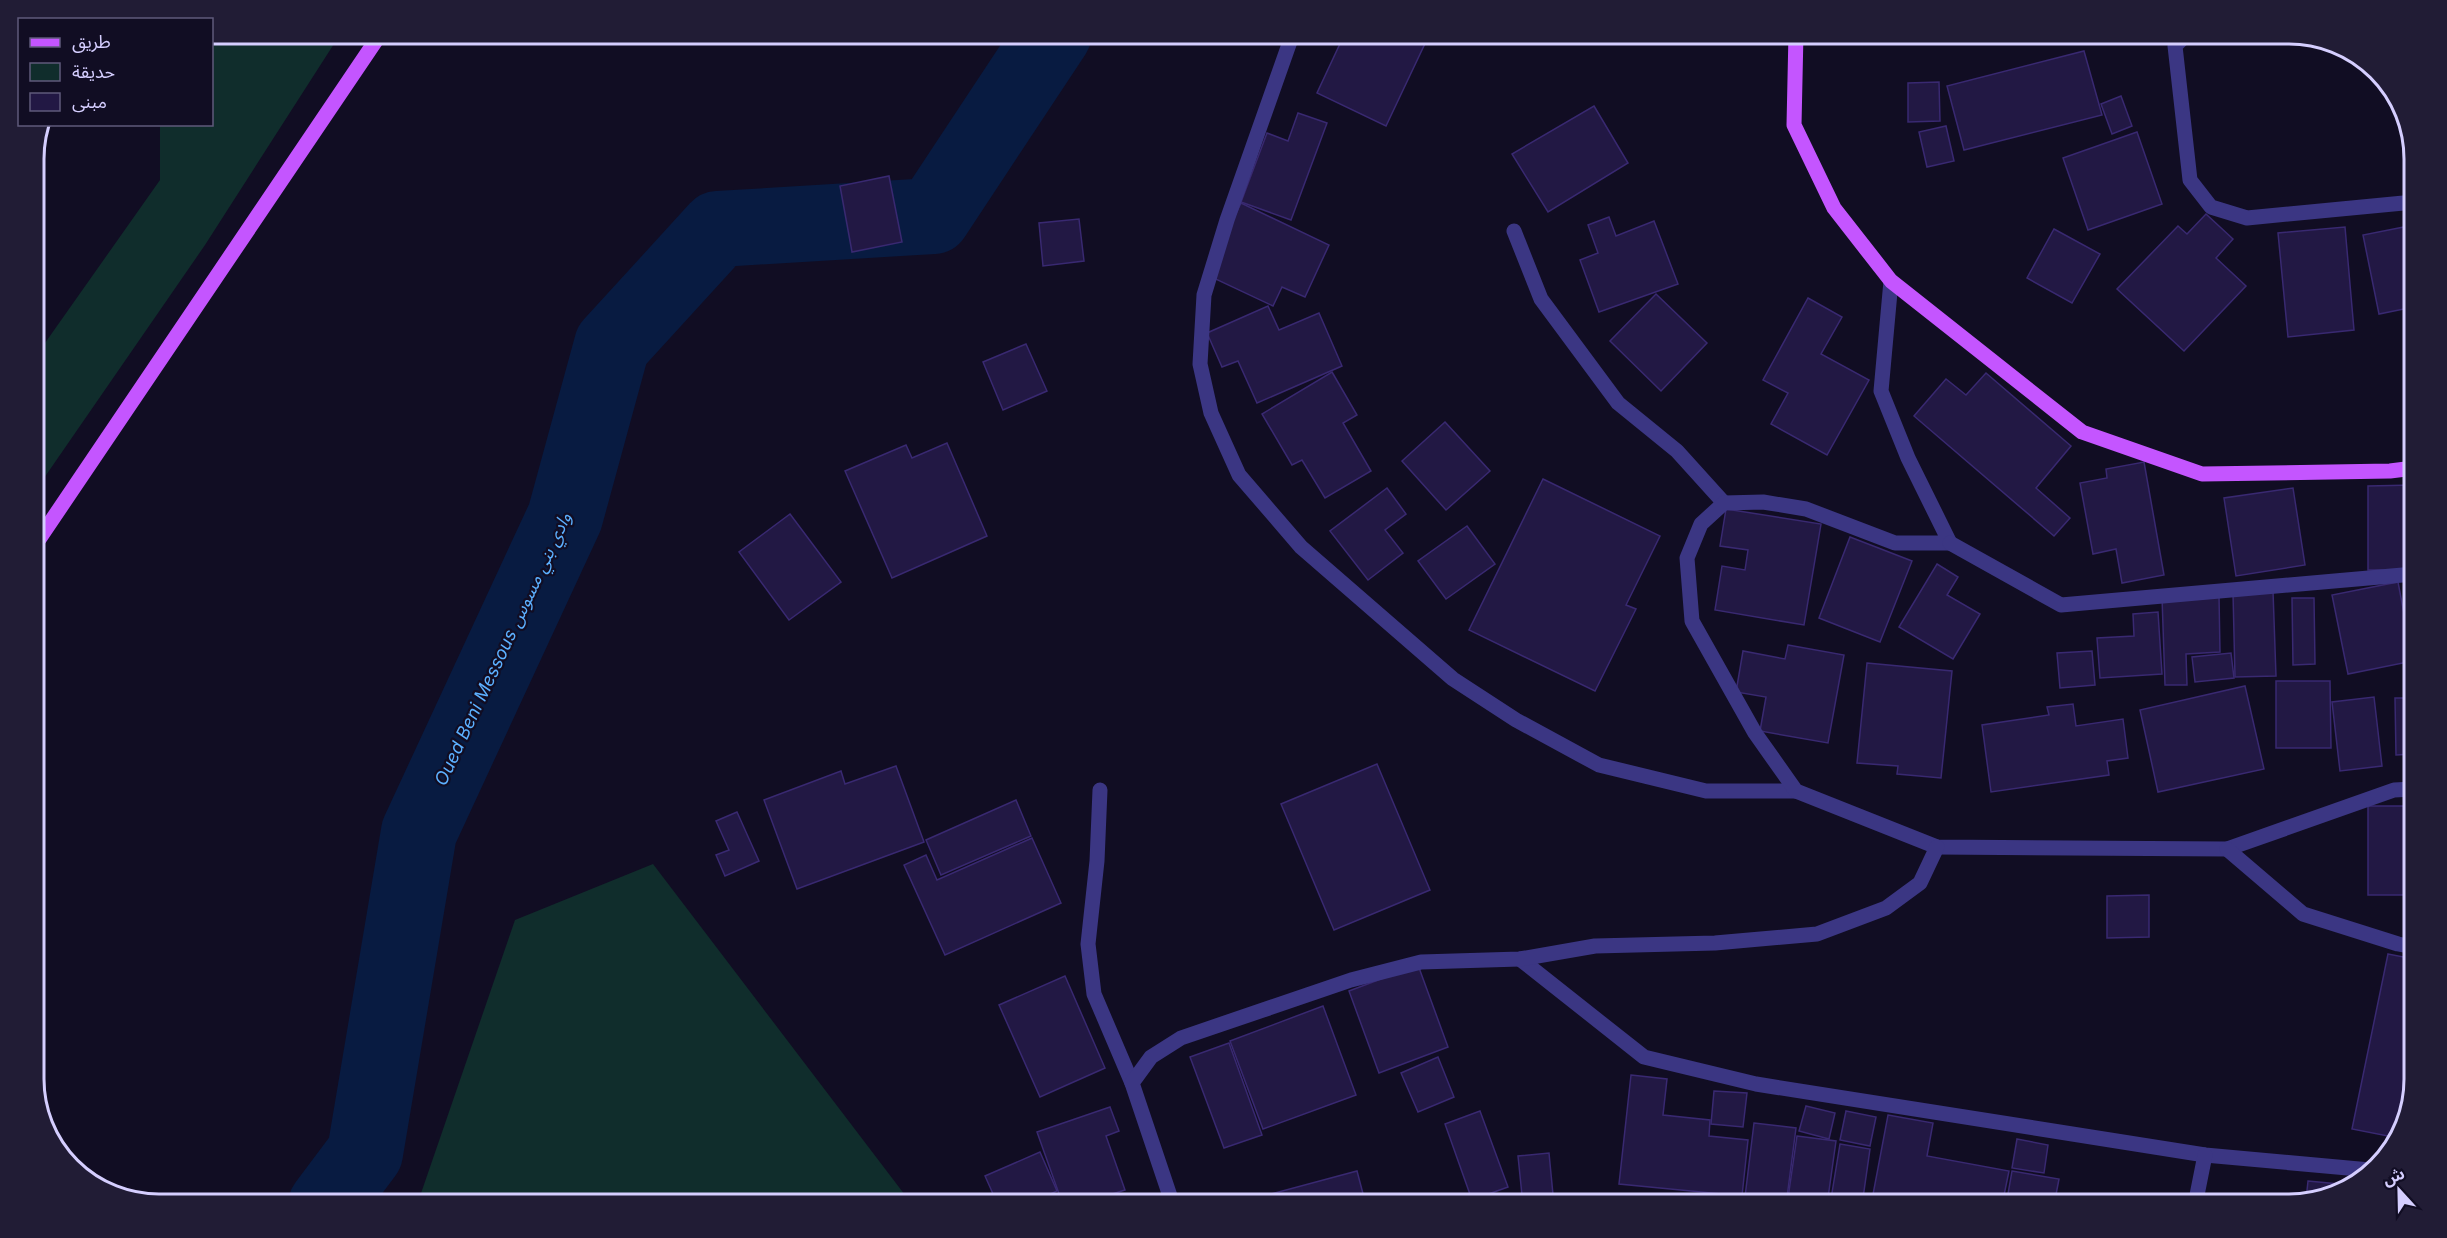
<svg xmlns="http://www.w3.org/2000/svg" width="2447" height="1238" viewBox="0 0 2447 1238" font-family="Inter,'Noto Sans Arabic',sans-serif">
  <rect width="100%" height="100%" fill="#110d23"/>
  <g fill="#102d2c">
    <polygon points="212,33 341,33 205,245 33,494 33,360 160,180 160,125 212,124"/>
    <polygon points="653,864 908,1199 901,1205 417,1205 515,920"/>
  </g>
  <g fill="none" stroke-linecap="round" stroke-linejoin="round">
    <polyline stroke="#081b41" stroke-width="76" points="326,1205 365,1153 419,832 565,517 612,345 718,229 933,216 1054,33"/>
  </g>
  <g fill="#221844" stroke="#392971" stroke-width="1.5">
    <polygon points="1345,33 1430,33 1386,126 1317,93"/>
    <polygon points="2084,51 2102,115 1964,150 1947,86"/>
    <polygon points="1939,82 1940,121 1908,122 1908,83"/>
    <polygon points="2121,96 2132,126 2112,134 2101,104"/>
    <polygon points="1594,106 1628,163 1548,212 1512,154"/>
    <polygon points="1298,113 1327,123 1291,220 1241,202 1267,133 1288,141"/>
    <polygon points="1946,126 1954,161 1927,167 1919,132"/>
    <polygon points="2137,132 2162,204 2088,230 2063,158"/>
    <polygon points="889,176 902,242 852,252 840,186"/>
    <polygon points="1241,203 1329,245 1305,297 1282,287 1273,306 1207,275"/>
    <polygon points="2206,214 2233,239 2216,258 2246,286 2184,351 2117,289 2178,226 2187,234"/>
    <polygon points="1609,217 1616,236 1654,221 1678,284 1599,312 1580,260 1598,253 1588,225"/>
    <polygon points="1079,219 1084,261 1043,266 1039,223"/>
    <polygon points="2414,225 2414,307 2379,314 2363,235"/>
    <polygon points="2345,227 2354,330 2288,337 2278,233"/>
    <polygon points="2054,229 2100,254 2072,303 2027,278"/>
    <polygon points="1656,294 1707,343 1661,391 1610,341"/>
    <polygon points="1808,298 1842,317 1821,354 1869,380 1827,455 1771,424 1788,393 1763,380"/>
    <polygon points="1268,306 1279,330 1319,313 1342,366 1257,403 1238,361 1222,367 1207,333"/>
    <polygon points="1026,344 1047,391 1003,410 983,362"/>
    <polygon points="1332,372 1357,415 1343,423 1371,471 1325,498 1302,460 1292,465 1262,414"/>
    <polygon points="1986,373 2071,446 2036,488 2070,518 2054,536 1914,416 1946,379 1966,395"/>
    <polygon points="1445,422 1490,471 1446,510 1402,461"/>
    <polygon points="947,443 987,536 892,578 845,471 906,445 912,458"/>
    <polygon points="2144,462 2164,575 2122,583 2116,549 2093,554 2080,483 2107,478 2106,469"/>
    <polygon points="1543,479 1660,536 1626,605 1636,609 1595,691 1469,630"/>
    <polygon points="2414,485 2414,570 2368,570 2368,486"/>
    <polygon points="1387,488 1406,514 1385,530 1403,553 1368,580 1330,531"/>
    <polygon points="2293,488 2305,565 2236,576 2224,498"/>
    <polygon points="1726,509 1821,524 1804,625 1715,610 1722,566 1745,570 1748,550 1720,546"/>
    <polygon points="790,514 841,582 789,620 739,552"/>
    <polygon points="1467,526 1495,564 1446,599 1418,561"/>
    <polygon points="1850,537 1912,561 1880,642 1819,618"/>
    <polygon points="1937,564 1958,577 1947,595 1980,614 1953,659 1899,627"/>
    <polygon points="2398,582 2413,661 2348,674 2332,595"/>
    <polygon points="2273,591 2276,676 2235,677 2233,593"/>
    <polygon points="2219,596 2220,652 2186,654 2187,685 2165,685 2162,597"/>
    <polygon points="2292,598 2314,598 2315,664 2293,665"/>
    <polygon points="2158,612 2162,674 2100,678 2097,638 2134,636 2133,614"/>
    <polygon points="1788,645 1844,655 1828,743 1760,731 1766,697 1736,692 1743,651 1785,659"/>
    <polygon points="2092,651 2095,685 2060,688 2057,653"/>
    <polygon points="2231,653 2234,678 2195,682 2192,657"/>
    <polygon points="1867,663 1952,671 1941,778 1897,774 1898,766 1857,763"/>
    <polygon points="2276,681 2330,681 2331,748 2276,748"/>
    <polygon points="2245,686 2264,769 2158,792 2140,710"/>
    <polygon points="2374,697 2382,766 2340,771 2332,702"/>
    <polygon points="2395,698 2414,698 2414,754 2396,755"/>
    <polygon points="2073,704 2076,726 2123,719 2128,758 2107,761 2109,775 1991,792 1982,725 2049,715 2047,707"/>
    <polygon points="1377,764 1430,890 1334,930 1281,804"/>
    <polygon points="896,766 924,842 797,889 764,800 841,771 845,784"/>
    <polygon points="1016,800 1031,836 941,875 926,840"/>
    <rect x="2368" y="806" width="46" height="89"/>
    <polygon points="737,812 759,861 725,876 716,855 729,850 716,821"/>
    <polygon points="1032,838 1061,903 945,955 904,865 926,855 937,880"/>
    <polygon points="2149,895 2149,937 2107,938 2107,896"/>
    <polygon points="2388,954 2414,959 2414,1079 2401,1135 2398,1138 2352,1129"/>
    <polygon points="1418,965 1448,1047 1379,1073 1349,991"/>
    <polygon points="1065,976 1105,1068 1040,1097 999,1005"/>
    <polygon points="1323,1006 1356,1095 1263,1129 1230,1041"/>
    <polygon points="1229,1043 1262,1135 1224,1148 1190,1057"/>
    <polygon points="1438,1057 1454,1097 1418,1112 1401,1073"/>
    <polygon points="1631,1075 1667,1079 1663,1115 1710,1120 1709,1136 1748,1140 1742,1196 1619,1184"/>
    <polygon points="1714,1091 1747,1093 1743,1127 1711,1124"/>
    <polygon points="1806,1106 1835,1113 1829,1139 1799,1131"/>
    <polygon points="1110,1107 1119,1131 1106,1136 1125,1190 1106,1196 1110,1205 1063,1205 1037,1132"/>
    <polygon points="1480,1111 1508,1187 1472,1200 1445,1124"/>
    <polygon points="1846,1111 1876,1117 1870,1146 1840,1140"/>
    <polygon points="1888,1115 1933,1123 1927,1156 2009,1171 2002,1205 1871,1205"/>
    <polygon points="1754,1123 1796,1128 1786,1205 1744,1205"/>
    <polygon points="1797,1136 1836,1141 1827,1205 1787,1205"/>
    <polygon points="2017,1139 2048,1145 2044,1173 2012,1168"/>
    <polygon points="1840,1144 1870,1149 1862,1205 1830,1205"/>
    <polygon points="1040,1152 1057,1191 1027,1205 998,1205 985,1176"/>
    <polygon points="1549,1153 1554,1205 1523,1205 1518,1156"/>
    <polygon points="1357,1171 1366,1205 1274,1205 1271,1194"/>
    <polygon points="2012,1171 2059,1179 2054,1205 2006,1205"/>
    <polygon points="2308,1181 2339,1184 2338,1190 2306,1200"/>
  </g>
  <g fill="none" stroke-linecap="round" stroke-linejoin="round">
    <g stroke="#3b3683" stroke-width="15">
      <polyline points="1293,33 1227,220 1204,295 1200,364 1211,413 1239,475 1301,547 1453,679 1516,720 1599,765 1706,791 1796,791"/>
      <polyline points="2188,33 2175,46 2190,180 2211,207 2247,218 2414,202"/>
      <polyline points="1514,231 1541,299 1618,403 1677,451 1724,503"/>
      <polyline points="1891,281 1881,391 1908,458 1950,543 1895,543 1806,509 1763,502 1724,503 1701,524 1687,558 1692,621 1755,733 1796,791 1937,847 2227,849 2394,790 2414,789"/>
      <polyline points="1950,543 2061,605 2414,574"/>
      <polyline points="1100,790 1097,861 1088,944 1094,994 1132,1083"/>
      <polyline points="2227,849 2303,914 2398,944 2414,947"/>
      <polyline points="1520,959 1644,1057 1756,1084 2205,1155 2370,1170"/>
      <polyline points="1173,1205 1132,1083 1151,1057 1181,1038 1351,980 1421,962 1520,959 1595,946 1715,943 1817,934 1886,908 1920,883 1937,847"/>
      <polyline points="2195,1205 2205,1155"/>
    </g>
    <g stroke="#c455ff" stroke-width="15">
      <polyline points="1796,33 1794,125 1834,208 1891,281 2082,432 2202,474 2390,471 2414,468"/>
      <polyline points="33,548 381,33"/>
    </g>
  </g>
  <g text-anchor="middle" stroke-width="4.5" stroke-linejoin="round" paint-order="stroke">
    <g font-size="18" font-style="italic" fill="#5cb0ff" stroke="#110d23">
      <text transform="translate(503 649) rotate(-65)" y="6">Oued Beni Messous وادي بني مسوس</text>
    </g>
  </g>
  <path d="M0 0H2447V1238H0ZM159 44H2289A115 115 0 0 1 2404 159V1079A115 115 0 0 1 2289 1194H159A115 115 0 0 1 44 1079V159A115 115 0 0 1 159 44Z" fill="#211c35" fill-rule="evenodd"/>
  <path fill="none" stroke="#d5ceff" stroke-width="3" d="M159 44H2289A115 115 0 0 1 2404 159V1079A115 115 0 0 1 2289 1194H159A115 115 0 0 1 44 1079V159A115 115 0 0 1 159 44Z"/>
  <rect x="18" y="18" width="195" height="108" fill="#110d23" stroke="#5f5a7b" stroke-width="1.5"/>
  <rect x="30" y="38" width="30" height="9" fill="#c455ff" stroke="#5f5a7b" stroke-width="1.5"/>
  <text x="72" y="48" font-size="18" fill="#d5ceff">طريق</text>
  <rect x="30" y="63" width="30" height="18" fill="#102d2c" stroke="#5f5a7b" stroke-width="1.5"/>
  <text x="72" y="78" font-size="18" fill="#d5ceff">حديقة</text>
  <rect x="30" y="93" width="30" height="18" fill="#221844" stroke="#5f5a7b" stroke-width="1.5"/>
  <text x="72" y="108" font-size="18" fill="#d5ceff">مبنى</text>
  <g transform="translate(2399 1190) rotate(338)" stroke="#110d23" stroke-width="4.5" paint-order="stroke">
  <path d="M0-4.5L10 22L0 15L-10 22Z" fill="#d5ceff"/>
  <text y="-9" font-size="16" font-weight="bold" text-anchor="middle" fill="#d5ceff">ش</text>
  </g>
</svg>
